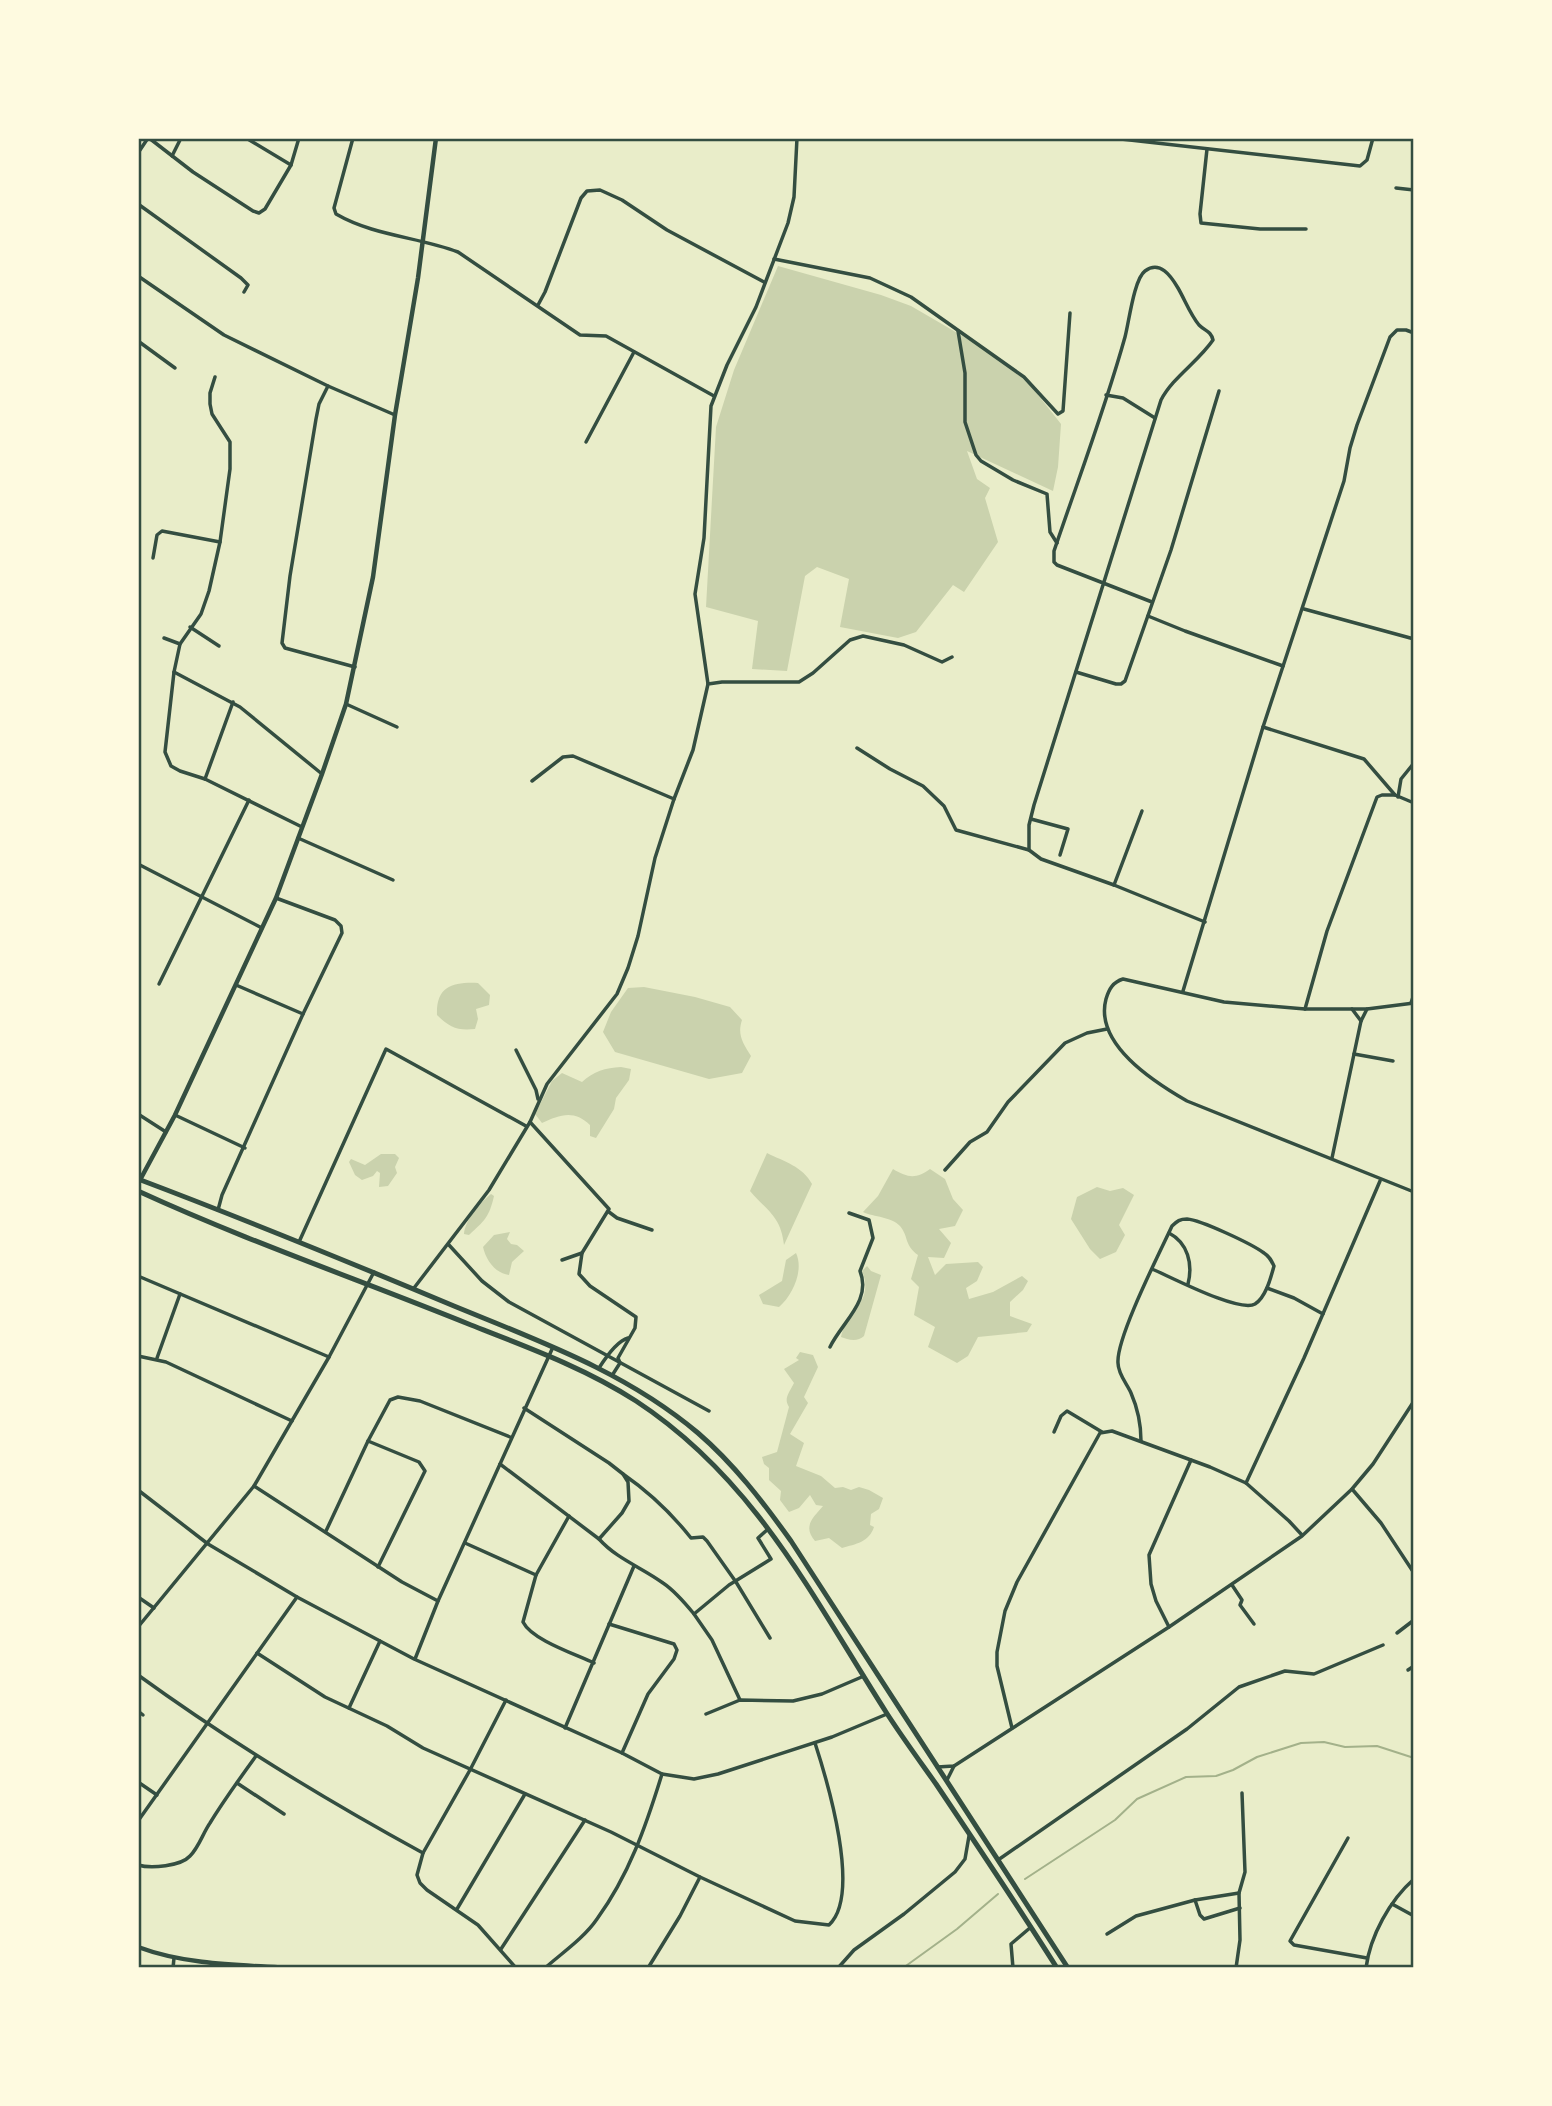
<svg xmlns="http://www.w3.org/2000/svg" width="1552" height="2106" viewBox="0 0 1552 2106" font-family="Raleway,sans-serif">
  <rect width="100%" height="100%" fill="#e9edc9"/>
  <g fill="#cad2ad">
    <polygon points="778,266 881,295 911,306 978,345 1012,369 1031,386 1061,424 1058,467 1053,491 967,451 977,479 990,488 985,498 998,542 964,592 953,585 916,632 898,638 840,627 849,579 817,567 805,576 787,671 752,669 758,621 706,607 716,427 734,370"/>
    <path d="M 478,983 L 490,995 L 489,1005 L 476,1009 L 478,1019 L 475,1029 C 457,1031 449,1027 437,1015 C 436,986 453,982 478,983 Z"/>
    <path d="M 644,987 L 695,997 L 730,1007 L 742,1020 C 737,1035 743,1043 751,1056 L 742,1073 L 709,1079 L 615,1052 L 603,1032 L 611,1012 L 628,988 Z"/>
    <path d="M 621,1067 L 631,1069 L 629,1080 L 616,1098 L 614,1109 L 596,1138 L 590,1136 L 590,1125 C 574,1109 559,1115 542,1123 L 535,1114 L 552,1081 L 562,1073 L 582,1082 C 594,1071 605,1068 621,1067 Z"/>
    <path d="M 767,1153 C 785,1162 802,1166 812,1184 L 784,1245 C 781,1216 767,1211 750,1191 Z"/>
    <polygon points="381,1154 395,1154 399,1158 395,1167 397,1173 388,1186 379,1187 380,1173 377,1171 373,1176 362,1180 355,1175 349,1162 351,1159 365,1165"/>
    <path d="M 893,1169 C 908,1178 916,1179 930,1169 L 945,1179 L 953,1199 L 963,1210 L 955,1226 L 939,1229 L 951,1243 L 944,1258 L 928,1257 L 935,1275 L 946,1264 L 978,1262 L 983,1267 L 977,1281 L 966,1288 L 969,1299 L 993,1292 L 1022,1276 L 1028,1281 L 1023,1290 L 1010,1302 L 1010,1316 L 1032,1324 L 1027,1332 L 978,1337 L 968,1356 L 957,1363 L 928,1347 L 935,1327 L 914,1315 L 919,1287 L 911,1279 L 918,1255 C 904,1245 909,1237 900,1226 C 892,1217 874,1217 863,1212 L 878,1196 Z"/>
    <polygon points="1097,1187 1110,1191 1123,1188 1134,1195 1119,1225 1125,1235 1116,1252 1100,1259 1090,1249 1071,1219 1077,1197"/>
    <path d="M 491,1194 L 494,1196 C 489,1218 484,1221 469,1235 L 464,1234 C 465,1220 480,1203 491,1194 Z"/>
    <path d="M 510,1232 L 507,1239 L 511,1244 L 517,1245 L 524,1251 L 512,1262 L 509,1275 C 495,1273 486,1260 483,1247 L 494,1235 Z"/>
    <path d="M 796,1253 C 804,1270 793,1295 779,1307 L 763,1304 L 759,1295 L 782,1281 L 786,1260 Z"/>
    <path d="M 867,1266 L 871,1271 L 881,1275 L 864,1336 C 858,1342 848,1340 841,1337 C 846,1312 875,1302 862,1271 Z"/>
    <path d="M 800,1352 L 813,1355 L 818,1367 L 804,1397 L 808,1403 L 790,1434 L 804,1443 L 796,1466 L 821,1476 L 835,1488 L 843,1487 L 851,1490 L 859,1487 L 869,1490 L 883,1498 L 879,1509 L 871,1514 L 870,1525 L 874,1527 C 869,1542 856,1544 842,1548 L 829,1538 L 815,1541 C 802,1526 814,1517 823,1506 L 816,1505 L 810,1495 L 799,1508 L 789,1512 L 780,1500 L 781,1491 L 769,1480 L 769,1468 L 764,1464 L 762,1457 L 777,1452 L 789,1407 C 783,1398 790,1392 794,1383 L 784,1369 L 799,1360 L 796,1358 Z"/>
  </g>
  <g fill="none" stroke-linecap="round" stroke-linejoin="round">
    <g stroke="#a3b18a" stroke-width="2">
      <polyline points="1025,1879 1115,1820 1137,1799 1186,1777 1216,1776 1233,1770 1257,1757 1301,1743 1324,1742 1345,1747 1377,1746 1414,1758"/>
      <polyline points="903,1968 957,1929 998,1894"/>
    </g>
    <g stroke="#344e41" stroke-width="3.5">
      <polyline points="149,138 193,172 253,211 259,213 265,209 291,165 299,138"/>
      <polyline points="246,138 291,165"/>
      <path d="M 353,138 L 334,208 L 336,214 C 374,236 419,237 458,252 L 580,335 L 606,336 L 714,396"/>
      <polyline points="1112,138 1360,166 1367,160 1373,138"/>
      <polyline points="1207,149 1200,214 1201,223 1260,229 1306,229"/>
      <polyline points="138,153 148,138"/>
      <polyline points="172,156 181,138"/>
      <polyline points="1396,188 1414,190"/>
      <polyline points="138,204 241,278 248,285 244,292"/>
      <polyline points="774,259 870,278 911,297 1024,377 1058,414 1063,411 1070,313"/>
      <polyline points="138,276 224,335 328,386 395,415"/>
      <polyline points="538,305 545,292 581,198 587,191 600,190 622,200 667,230 764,282"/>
      <polyline points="958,331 965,373 965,422 976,455 981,461 1013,480 1047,494 1050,532 1057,543"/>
      <polyline points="138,341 175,368"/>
      <polyline points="215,377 210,393 210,404 212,414 230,442 230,469 220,542 209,591 201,614 180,644 174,672 165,752 171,766 180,771 205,779 302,827"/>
      <polyline points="328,386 319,404 316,419 290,576 282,643 285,648 355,667"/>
      <polyline points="1106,395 1123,398 1155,418"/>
      <polyline points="586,442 634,352"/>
      <polyline points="153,558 157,535 162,531 220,542"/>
      <path d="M 1152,602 L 1057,565 L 1054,562 L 1054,551 C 1078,480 1105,409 1125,337 C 1129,322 1134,279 1145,271 C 1160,260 1171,276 1178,288 C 1185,300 1190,314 1199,325 C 1205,331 1211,331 1213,340 C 1198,362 1173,377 1161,400 L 1034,805 L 1029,825 L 1029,850 L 1041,859 L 1114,885 L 1205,922"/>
      <polyline points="1304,609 1414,639"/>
      <polyline points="1148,616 1185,631 1283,666"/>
      <polyline points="190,627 219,646"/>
      <polyline points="164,638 180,644"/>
      <polyline points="174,672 240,707 322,774"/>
      <polyline points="1076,672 1116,684 1121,684 1125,681 1171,550 1219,391"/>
      <polyline points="708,684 695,594 704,538 711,406 727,365 756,307 788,223 794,197 797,138"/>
      <polyline points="346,704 397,727"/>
      <polyline points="1263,727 1364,759 1395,795 1414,803"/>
      <polyline points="857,748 890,769 923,786 944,806 956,830 1029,850"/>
      <polyline points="205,779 233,702"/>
      <polyline points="1398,797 1401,779 1414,763"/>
      <polyline points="674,799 693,750 708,684 722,682 799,682 813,673 850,640 863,636 904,645 942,662 952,657"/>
      <polyline points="1031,819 1068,829 1060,855"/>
      <polyline points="298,838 393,880"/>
      <polyline points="138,864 262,928"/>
      <polyline points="1114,885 1142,811"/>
      <polyline points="159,984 249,800"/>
      <polyline points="236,985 303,1014"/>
      <polyline points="1183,991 1263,727 1344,481 1350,448 1357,425 1390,337 1397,330 1406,330 1414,333"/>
      <polyline points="1411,1003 1414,994"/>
      <path d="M 1414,1003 L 1367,1009 L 1305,1009 L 1224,1002 L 1123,979 C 1113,982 1109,989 1106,999 C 1094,1044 1154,1082 1187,1101 L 1414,1192"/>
      <polyline points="1305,1009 1327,931 1377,797 1382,795 1395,795"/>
      <polyline points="1352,1009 1361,1021"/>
      <polyline points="516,1050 536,1090 538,1099"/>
      <polyline points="1354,1054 1393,1061"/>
      <polyline points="138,1114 166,1132"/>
      <polyline points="175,1115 245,1148"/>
      <polyline points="530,1122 609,1209 582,1253 579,1274 590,1286 636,1317 635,1328 618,1358 620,1363 613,1374"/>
      <polyline points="1332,1158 1361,1021 1367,1009"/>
      <polyline points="945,1170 970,1142 987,1132 1008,1102 1065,1043 1087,1033 1107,1029"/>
      <polyline points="218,1210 222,1195 303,1014 342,933 341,926 335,920 276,898"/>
      <polyline points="609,1212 617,1218 652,1230"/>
      <path d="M 1169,1233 C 1188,1243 1193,1264 1188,1284"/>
      <polyline points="299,1242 386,1049 526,1126"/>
      <polyline points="449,1245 482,1281 509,1302 709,1411"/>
      <polyline points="562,1260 582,1253"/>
      <polyline points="138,1276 329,1357"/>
      <polyline points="414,1288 489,1190 530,1122 547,1084 617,994 628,968 638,936 655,858 674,799 573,756 563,757 532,781"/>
      <polyline points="1267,1288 1294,1298 1323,1314"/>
      <path d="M 830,1347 C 842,1322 872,1301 860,1271 L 873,1238 L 869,1220 L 849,1213"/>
      <polyline points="138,1356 166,1362 292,1421"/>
      <polyline points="157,1358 180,1294"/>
      <path d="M 599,1368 C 606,1357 617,1341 628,1338"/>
      <polyline points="524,1408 609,1463 623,1474 628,1482 629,1501 622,1513 599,1539"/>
      <polyline points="1054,1432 1061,1416 1067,1411 1102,1432"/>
      <polyline points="368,1441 419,1462 425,1471 378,1567"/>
      <path d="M 1141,1441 C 1141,1423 1138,1409 1131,1393 C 1127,1384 1118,1374 1118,1363 C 1116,1338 1160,1252 1172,1226 C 1177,1221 1180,1219 1187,1219 C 1201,1220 1252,1244 1264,1253 C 1269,1256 1271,1260 1274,1266 C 1271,1277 1266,1297 1255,1304 C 1239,1313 1171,1277 1152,1269"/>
      <path d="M 500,1464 L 599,1539 C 617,1559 641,1567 663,1583 C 675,1591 685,1603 694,1614 L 729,1585 L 771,1559 L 758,1538 L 767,1530"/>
      <path d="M 623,1474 C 649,1492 672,1514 691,1538 L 703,1537 L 707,1541 L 736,1582 L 770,1638"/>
      <polyline points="1246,1483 1304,1358 1380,1181"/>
      <polyline points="254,1486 402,1582 438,1601"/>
      <polyline points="1352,1489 1381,1523 1414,1573"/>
      <polyline points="138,1490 208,1544 297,1597 414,1659 622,1753 662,1774 694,1779 718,1774 832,1737 887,1714"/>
      <path d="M 569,1516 L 536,1575 L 523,1622 C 532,1640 575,1654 594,1663"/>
      <polyline points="326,1531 368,1441 390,1400 398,1397 420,1401 510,1437"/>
      <polyline points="465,1543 536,1575"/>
      <polyline points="1232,1585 1242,1600 1240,1605 1254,1624"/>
      <polyline points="138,1597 154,1608"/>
      <polyline points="694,1614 712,1640 740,1700"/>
      <polyline points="609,1624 674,1644 677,1650 674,1659 648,1694 622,1753"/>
      <polyline points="138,1627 254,1486 329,1357 374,1272"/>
      <polyline points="1169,1627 1156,1601 1151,1584 1149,1555 1191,1460"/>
      <polyline points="1397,1633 1414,1620"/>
      <path d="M 257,1653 L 325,1697 L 387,1726 L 423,1748 L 611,1832 L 700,1877 L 795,1921 L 829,1925 C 862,1895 827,1780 815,1743"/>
      <polyline points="415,1659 438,1601 553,1347"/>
      <polyline points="1408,1670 1414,1666"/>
      <path d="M 138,1675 C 229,1741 324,1799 423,1853"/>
      <polyline points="506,1700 470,1770 423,1853 417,1875 420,1883 427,1890 478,1925 516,1968"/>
      <polyline points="349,1708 380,1641"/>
      <polyline points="138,1711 143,1715"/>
      <polyline points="706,1714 740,1700 793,1701 822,1694 864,1676"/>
      <polyline points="565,1728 634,1566"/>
      <polyline points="1012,1728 997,1666 997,1652 1005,1611 1017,1582 1100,1433 1112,1431 1210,1467 1246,1483 1289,1521 1302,1535"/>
      <polyline points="937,1767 954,1766 1169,1627 1302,1536 1352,1489 1373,1464 1414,1401"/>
      <polyline points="947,1780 954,1766"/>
      <polyline points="138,1782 157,1795"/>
      <polyline points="237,1783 284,1814"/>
      <polyline points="138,1821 297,1597"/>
      <polyline points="1348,1838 1290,1941 1294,1945 1367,1958"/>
      <polyline points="998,1860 1187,1729 1239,1687 1285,1671 1314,1674 1383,1645"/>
      <path d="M 138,1865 C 151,1869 181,1866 190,1856 C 199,1847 203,1833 210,1823 C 224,1800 240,1778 256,1756"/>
      <polyline points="1195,1900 1200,1915 1204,1919 1240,1908"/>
      <polyline points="1392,1904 1414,1916"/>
      <polyline points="457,1909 525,1794"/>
      <polyline points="1107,1934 1136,1916 1195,1900 1239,1893"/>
      <polyline points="501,1949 585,1820"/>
      <polyline points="173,1968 174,1958"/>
      <path d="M 545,1968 C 562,1953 584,1938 597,1919 C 629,1875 646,1826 662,1774"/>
      <polyline points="648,1968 680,1916 700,1877"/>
      <polyline points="721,1968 721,1967"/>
      <polyline points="838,1968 854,1950 904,1914 955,1872 965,1859 969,1836"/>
      <polyline points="1013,1968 1011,1944 1031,1927"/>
      <polyline points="1236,1968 1240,1940 1239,1893 1245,1872 1242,1793"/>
      <path d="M 1366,1968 C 1370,1936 1390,1900 1414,1879"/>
    </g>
    <g stroke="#344e41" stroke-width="4.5">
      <polyline points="140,1180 175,1115 276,898 322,774 346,704 373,577 395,415 418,278 436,138"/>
      <path d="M 138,1947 C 186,1965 240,1965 290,1968"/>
    </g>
    <g stroke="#344e41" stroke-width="5">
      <path d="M 138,1179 C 244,1219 349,1262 454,1306 C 539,1341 626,1372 698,1433 C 734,1464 763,1502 791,1541 L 1068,1968"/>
      <path d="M 138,1191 C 247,1241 360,1280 471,1325 C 527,1347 585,1368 636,1401 C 755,1479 812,1596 886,1712 C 902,1737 919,1760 936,1784 C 977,1845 1018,1906 1057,1968"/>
    </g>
  </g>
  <rect width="1552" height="2106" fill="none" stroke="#fefae0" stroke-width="280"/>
  <rect x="140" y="140" width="1272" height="1826" fill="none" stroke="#344e41" stroke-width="2.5"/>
</svg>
